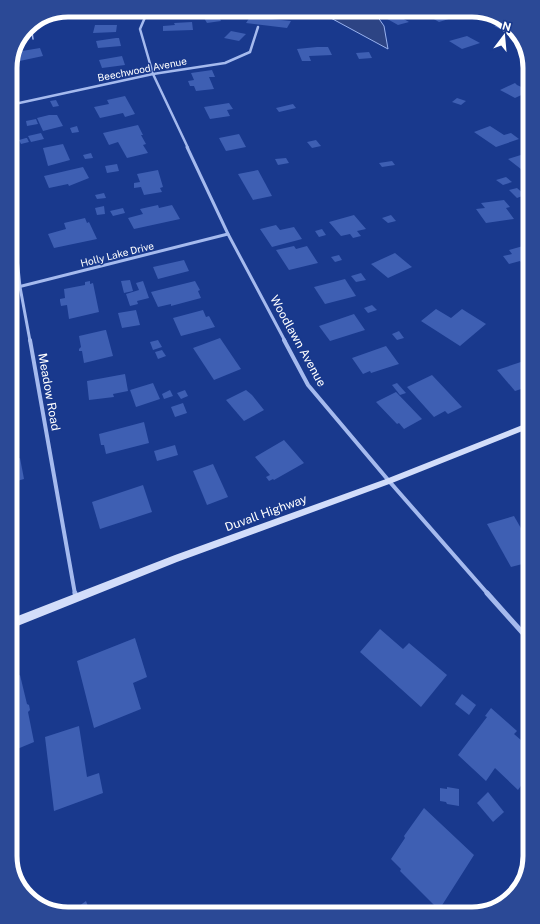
<svg xmlns="http://www.w3.org/2000/svg" width="540" height="924" viewBox="0 0 540 924" font-family="'Public Sans',sans-serif">
  <rect width="100%" height="100%" fill="#19398d"/>
  <polygon fill="#2d4484" stroke="#98b2f0" points="316,10 373,10 384,26 388,49"/>
  <g fill="#3e5fb3">
    <polygon points="101,10 112,10 127,12 124,15 113,13 109,17 95,15"/>
    <polygon points="211,10 225,10 226,12 224,16 219,17 221,21 207,23 201,13 204,13 203,11"/>
    <polygon points="403,11 410,15 402,18 409,22 398,25 382,16"/>
    <polygon points="445,14 452,18 439,22 432,18"/>
    <polygon points="486,14 502,19 491,22 479,16"/>
    <polygon points="250,17 252,17 291,21 287,28 246,23"/>
    <polygon points="192,22 193,30 163,31 163,26 175,25 174,23"/>
    <polygon points="507,22 514,31 508,33 494,26"/>
    <polygon points="95,25 117,25 116,32 93,33"/>
    <polygon points="231,31 246,34 239,41 224,38"/>
    <polygon points="467,36 480,43 462,49 449,41"/>
    <polygon points="116,38 119,38 121,46 98,48 96,41"/>
    <polygon points="317,47 328,47 332,55 309,56 311,61 302,61 297,49"/>
    <polygon points="40,48 43,56 15,62 13,58 17,56 16,52"/>
    <polygon points="369,52 372,58 359,59 356,53"/>
    <polygon points="122,56 125,65 102,68 99,60"/>
    <polygon points="212,70 215,77 209,77 214,89 196,91 194,86 190,86 188,81 194,80 191,73"/>
    <polygon points="515,83 517,85 530,91 515,98 500,90"/>
    <polygon points="125,96 135,114 125,117 123,113 100,118 94,107 109,104 107,100"/>
    <polygon points="457,98 466,101 461,105 452,102"/>
    <polygon points="56,100 59,106 53,107 50,101"/>
    <polygon points="229,103 233,109 227,110 230,116 210,119 204,107"/>
    <polygon points="293,104 296,108 279,112 276,108"/>
    <polygon points="49,115 57,115 63,126 43,131 37,118"/>
    <polygon points="36,119 38,124 27,126 26,121"/>
    <polygon points="138,125 143,135 141,135 146,144 143,145 148,153 127,158 118,142 109,145 103,133"/>
    <polygon points="77,126 79,132 72,133 70,128"/>
    <polygon points="490,126 504,135 511,133 519,139 496,147 474,132"/>
    <polygon points="41,133 44,139 31,142 28,136"/>
    <polygon points="239,134 246,147 226,151 219,138"/>
    <polygon points="26,138 27,138 29,142 21,144 19,140"/>
    <polygon points="316,140 321,146 312,148 307,142"/>
    <polygon points="63,144 70,160 48,166 43,148"/>
    <polygon points="91,153 93,158 85,159 83,155"/>
    <polygon points="524,154 530,158 530,171 526,173 508,159"/>
    <polygon points="286,158 289,163 278,165 275,159"/>
    <polygon points="392,161 395,165 382,167 379,163"/>
    <polygon points="117,164 119,171 107,173 105,166"/>
    <polygon points="83,167 89,178 69,186 68,184 49,188 44,176"/>
    <polygon points="158,170 163,187 160,188 162,192 144,195 141,187 134,188 134,183 140,182 137,174"/>
    <polygon points="258,170 272,196 253,200 238,174"/>
    <polygon points="506,177 512,182 503,185 496,180"/>
    <polygon points="517,188 525,195 517,198 509,190"/>
    <polygon points="104,193 106,198 97,199 95,195"/>
    <polygon points="504,200 510,207 506,208 514,219 486,223 476,209 485,208 481,203"/>
    <polygon points="158,205 159,208 172,205 180,219 134,229 128,218 143,214 140,209"/>
    <polygon points="104,206 105,214 97,215 95,208"/>
    <polygon points="123,208 125,213 113,216 110,211"/>
    <polygon points="354,215 366,229 357,231 361,236 353,238 350,234 341,236 329,222"/>
    <polygon points="391,215 396,221 388,223 382,218"/>
    <polygon points="85,218 87,223 89,222 97,239 54,248 48,234 66,229 64,223"/>
    <polygon points="276,225 280,230 294,227 302,239 272,247 260,229"/>
    <polygon points="322,229 326,235 319,237 315,231"/>
    <polygon points="530,244 530,263 524,265 520,261 509,264 503,256 512,254 509,250"/>
    <polygon points="294,246 296,249 307,246 318,263 289,270 276,250"/>
    <polygon points="395,253 412,267 388,278 371,264"/>
    <polygon points="339,255 342,260 335,262 331,257"/>
    <polygon points="184,260 189,271 158,279 153,267"/>
    <polygon points="361,273 366,280 356,282 351,276"/>
    <polygon points="345,279 356,296 325,304 314,287"/>
    <polygon points="130,280 133,291 124,293 121,281"/>
    <polygon points="90,281 90,284 93,283 99,312 69,319 67,305 61,306 60,301 60,299 65,298 64,289 85,285 85,282"/>
    <polygon points="143,281 149,298 137,301 138,304 130,306 126,294 139,290 136,283"/>
    <polygon points="195,281 200,290 198,291 201,298 171,306 171,304 158,307 151,292"/>
    <polygon points="372,305 377,310 368,313 364,308"/>
    <polygon points="436,309 451,318 462,309 486,324 460,346 421,321"/>
    <polygon points="136,310 140,325 122,328 118,313"/>
    <polygon points="203,310 206,317 209,316 215,327 181,336 173,318"/>
    <polygon points="354,314 365,330 330,341 319,326"/>
    <polygon points="105,330 106,330 113,356 84,363 82,351 79,351 79,349 81,347 79,336"/>
    <polygon points="399,331 404,338 397,340 392,334"/>
    <polygon points="220,338 241,369 214,380 193,348"/>
    <polygon points="158,340 162,347 153,350 150,342"/>
    <polygon points="386,346 399,364 371,373 370,371 363,374 352,358"/>
    <polygon points="162,350 166,356 158,359 155,352"/>
    <polygon points="530,359 530,386 515,391 497,370"/>
    <polygon points="125,374 128,391 113,394 114,397 89,400 87,381"/>
    <polygon points="432,375 462,407 448,414 445,411 434,417 407,387"/>
    <polygon points="153,383 160,399 136,407 130,390"/>
    <polygon points="397,383 406,393 400,395 392,385"/>
    <polygon points="170,390 173,396 164,399 162,394"/>
    <polygon points="185,390 188,396 181,399 177,393"/>
    <polygon points="246,390 252,395 264,410 244,421 226,400"/>
    <polygon points="396,392 422,419 404,429 399,423 397,424 376,402"/>
    <polygon points="183,403 187,413 175,417 171,407"/>
    <polygon points="144,422 149,443 106,454 104,445 101,445 99,434"/>
    <polygon points="284,440 304,463 274,480 273,479 269,481 266,477 270,475 255,457"/>
    <polygon points="175,445 178,455 157,461 154,451"/>
    <polygon points="20,458 24,479 10,483 10,461"/>
    <polygon points="213,464 228,497 207,505 193,471"/>
    <polygon points="143,485 152,512 100,529 92,502"/>
    <polygon points="514,516 530,544 530,562 511,567 487,524"/>
    <polygon points="380,629 403,649 409,643 447,675 421,707 360,652"/>
    <polygon points="135,638 147,677 133,683 141,709 94,728 77,661"/>
    <polygon points="20,675 27,704 29,705 30,710 28,712 34,742 10,752 10,679"/>
    <polygon points="462,694 476,705 469,715 455,704"/>
    <polygon points="491,708 517,731 514,734 530,748 530,773 518,790 495,768 486,781 458,755 487,717 485,716"/>
    <polygon points="79,726 87,777 99,773 103,793 54,811 45,737"/>
    <polygon points="447,787 459,789 459,806 447,804 446,802 440,801 440,788 447,789"/>
    <polygon points="488,792 504,812 493,822 477,803"/>
    <polygon points="424,808 474,855 439,910 400,871 401,869 391,859 405,838 404,836"/>
    <polygon points="86,901 91,914 68,914"/>
  </g>
  <g fill="none" stroke-linecap="round" stroke-linejoin="round">
    <polyline stroke="#a5baee" stroke-width="1.5" points="31,25 33,39"/>
    <g stroke="#a5baee" stroke-width="2.5">
      <polyline points="160,10 146,15 140,29 153,74 188,148"/>
      <polyline points="10,105 153,74 225,63 250,52 258,27"/>
    </g>
    <g stroke="#a5baee" stroke-width="3">
      <polyline points="187,147 228,234 285,341"/>
      <polyline points="10,191 20,287 30,341"/>
      <polyline points="10,289 228,234"/>
    </g>
    <g stroke="#a5baee" stroke-width="4">
      <polyline points="30,340 75,594"/>
      <polyline points="284,340 308,385 389,481 488,594"/>
    </g>
    <g stroke="#a5baee" stroke-width="5">
      <polyline points="75,593 76,597"/>
      <polyline points="487,593 530,641"/>
    </g>
    <polygon fill="#d2ddfa" fill-rule="evenodd" points="530,422 530,428 392,483 177,562 10,629 10,619 175,555 386,479"/>
  </g>
  <g text-anchor="middle" stroke-width="3" stroke-linejoin="round" paint-order="stroke">
    <g font-size="10" fill="#fff" stroke="#19398d">
      <text transform="translate(142 69) rotate(-11)" y="4">Beechwood Avenue</text>
      <text transform="translate(117 254) rotate(-14)" y="4">Holly Lake Drive</text>
    </g>
    <g font-size="12" fill="#fff" stroke="#19398d">
      <text transform="translate(298 341) rotate(61)" y="4">Woodlawn Avenue</text>
      <text transform="translate(49 392) rotate(80)" y="4">Meadow Road</text>
      <text transform="translate(266 513) rotate(-20)" y="4">Duvall Highway</text>
    </g>
  </g>
  <path d="M0 0H540V924H0ZM68 17H472A51 51 0 0 1 523 68V856A51 51 0 0 1 472 907H68A51 51 0 0 1 17 856V68A51 51 0 0 1 68 17Z" fill="#2b4996" fill-rule="evenodd"/>
  <path fill="none" stroke="#fff" stroke-width="5" d="M68 17H472A51 51 0 0 1 523 68V856A51 51 0 0 1 472 907H68A51 51 0 0 1 17 856V68A51 51 0 0 1 68 17Z"/>
  <g transform="translate(504 36) rotate(16)" stroke="#19398d" stroke-width="3" paint-order="stroke">
  <path d="M0-3L7 15L0 10L-7 15Z" fill="#ffffff"/>
  <text y="-6" font-size="11" font-weight="bold" text-anchor="middle" fill="#ffffff">N</text>
  </g>
</svg>
